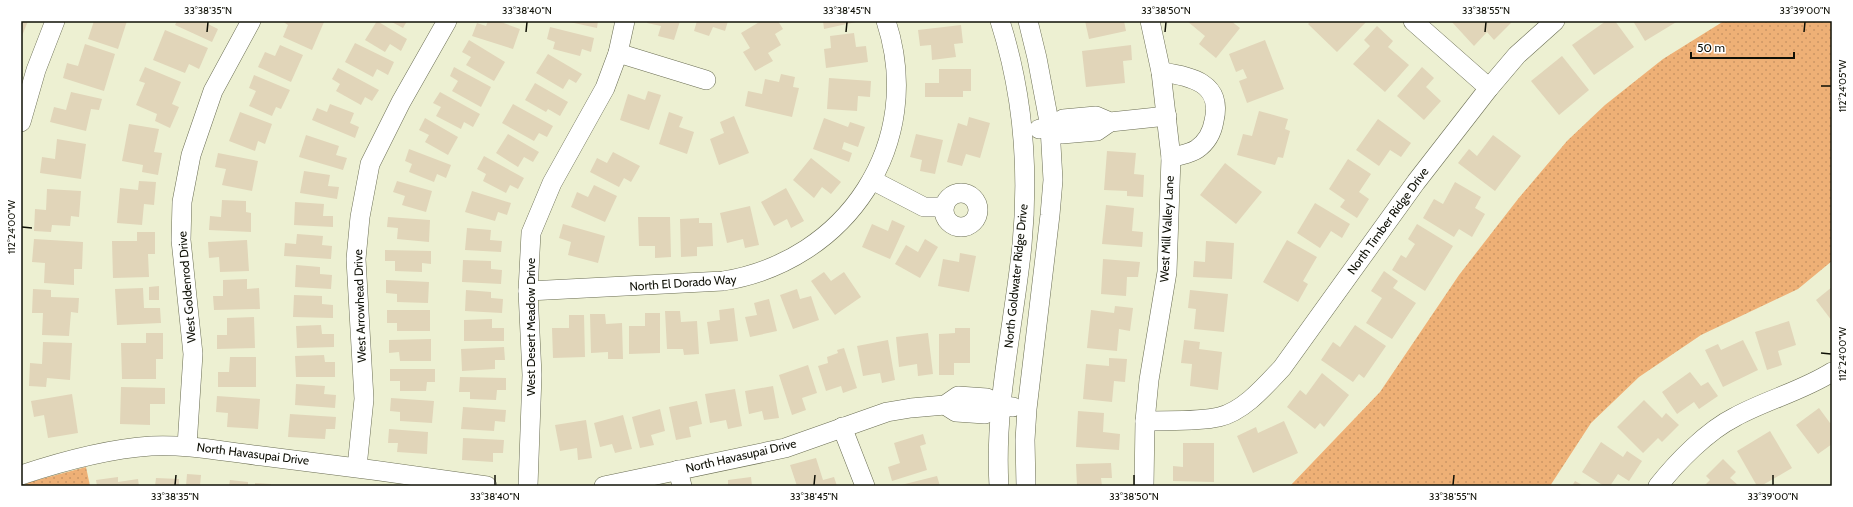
<svg xmlns="http://www.w3.org/2000/svg" width="1853" height="507" viewBox="0 0 1853 507" font-family="Cabin,sans-serif">
  <defs>
    <pattern id="grass-dots" width="8" height="8" patternUnits="userSpaceOnUse"><rect width="8" height="8" fill="#eeb076"/><path d="M2 2h.1M6 6h.1" fill="none" stroke="#cb9665" stroke-width="1.8" stroke-linecap="round"/></pattern>
  </defs>
  <rect width="100%" height="100%" fill="#edf0d2"/>
  <g fill="url(#grass-dots)">
    <polygon points="1724,21 1832,21 1832,261 1798,289 1701,335 1639,377 1591,423 1550,486 1290,486 1380,392 1459,275 1518,199 1567,141 1605,105 1663,59"/>
    <polygon points="86,467 90,486 22,486 30,482"/>
  </g>
  <g fill="#e1d5b9">
    <polygon points="21,21 28,21 22,36 21,35"/>
    <polygon points="94,21 127,21 118,49 88,39"/>
    <polygon points="177,21 208,21 206,23 218,29 212,42 175,25"/>
    <polygon points="282,21 322,21 324,22 312,50 283,37 288,25"/>
    <polygon points="377,21 407,39 401,51 390,44 385,52 365,40"/>
    <polygon points="390,21 407,21 403,28"/>
    <polygon points="488,21 498,21 520,29 513,49 472,36 477,23 486,26"/>
    <polygon points="565,21 598,21 597,28"/>
    <polygon points="648,21 680,21 674,40 658,36 661,26 647,23"/>
    <polygon points="697,21 728,21 725,31 713,27 709,36 694,31"/>
    <polygon points="761,21 778,21 783,29 775,34 781,45 768,53 773,61 755,71 743,52 750,48 741,33"/>
    <polygon points="823,21 856,21 856,22 824,29"/>
    <polygon points="1085,21 1124,21 1126,31 1089,39"/>
    <polygon points="1187,21 1231,21 1240,28 1216,58 1199,44 1205,36"/>
    <polygon points="1311,21 1367,21 1337,52 1308,24"/>
    <polygon points="1451,21 1509,21 1511,23 1494,40 1487,32 1474,46"/>
    <polygon points="1606,21 1615,21 1634,47 1594,75 1572,45"/>
    <polygon points="1633,21 1678,21 1645,41"/>
    <polygon points="961,25 963,43 954,44 956,57 932,60 931,45 920,46 918,30"/>
    <polygon points="1377,26 1393,41 1388,47 1409,65 1385,92 1353,64 1370,46 1364,40"/>
    <polygon points="550,27 594,38 591,52 582,49 580,56 553,49 555,42 547,39"/>
    <polygon points="165,30 208,48 199,69 189,64 185,73 153,60"/>
    <polygon points="854,33 856,47 866,46 868,62 826,68 824,49 831,48 830,36"/>
    <polygon points="469,40 505,62 494,81 466,65 471,57 462,52"/>
    <polygon points="1265,40 1284,89 1247,103 1239,81 1247,78 1243,69 1236,72 1229,54"/>
    <polygon points="355,43 394,62 388,75 377,69 373,77 345,62"/>
    <polygon points="85,44 115,54 104,91 63,78 67,63 78,66"/>
    <polygon points="280,45 303,55 291,82 258,67 265,52 275,56"/>
    <polygon points="1131,45 1132,60 1123,61 1125,83 1086,87 1082,51"/>
    <polygon points="548,54 582,74 576,83 569,79 563,89 536,73"/>
    <polygon points="1562,56 1589,90 1559,115 1531,81"/>
    <polygon points="145,67 181,82 172,104 179,107 170,128 155,121 157,114 136,105 145,83 139,81"/>
    <polygon points="454,67 491,87 481,107 452,91 458,81 450,76"/>
    <polygon points="1422,67 1434,78 1426,87 1441,101 1424,120 1397,96"/>
    <polygon points="338,68 379,90 372,101 365,97 361,105 336,91 340,84 332,79"/>
    <polygon points="939,69 971,69 971,91 963,91 963,97 925,97 925,83 939,83"/>
    <polygon points="781,74 795,77 793,87 799,88 792,117 745,106 748,91 762,94 765,79 779,82"/>
    <polygon points="254,75 290,90 281,109 276,107 272,116 249,106 256,91 249,88"/>
    <polygon points="829,78 871,81 870,97 858,96 857,111 827,109"/>
    <polygon points="535,83 568,102 560,116 548,109 546,112 525,100"/>
    <polygon points="648,91 661,95 649,130 620,120 628,94 645,100"/>
    <polygon points="71,92 102,99 99,110 91,109 86,131 50,122 54,107 66,110"/>
    <polygon points="440,92 480,114 473,127 464,122 461,129 436,116 441,107 433,103"/>
    <polygon points="330,104 354,113 350,123 359,127 355,138 312,120 317,108 327,112"/>
    <polygon points="513,104 553,126 547,137 539,133 534,141 502,123"/>
    <polygon points="1259,111 1288,119 1285,129 1290,131 1283,158 1278,157 1275,165 1237,155 1243,134 1252,136"/>
    <polygon points="240,112 272,124 265,144 258,141 255,151 229,141"/>
    <polygon points="669,112 683,117 679,127 694,132 687,154 659,144"/>
    <polygon points="734,116 749,153 719,165 710,139 724,133 720,122"/>
    <polygon points="969,117 990,123 980,158 966,154 962,166 947,162 958,123 967,126"/>
    <polygon points="425,118 458,137 448,155 425,142 429,135 419,130"/>
    <polygon points="824,118 848,127 850,122 865,127 858,147 844,142 842,149 852,153 849,162 813,149"/>
    <polygon points="1378,119 1411,143 1401,157 1390,150 1379,166 1356,150"/>
    <polygon points="129,124 159,129 154,152 162,153 158,175 142,172 143,165 122,161"/>
    <polygon points="508,134 539,152 533,162 524,157 518,167 496,153"/>
    <polygon points="916,134 943,140 935,174 920,171 922,160 910,157"/>
    <polygon points="306,135 339,146 336,155 347,158 343,170 299,157"/>
    <polygon points="1493,135 1521,156 1495,191 1458,163 1469,149 1477,156"/>
    <polygon points="57,139 86,144 81,179 40,173 42,157 55,159"/>
    <polygon points="409,149 451,165 446,178 437,174 434,182 409,172 412,164 405,161"/>
    <polygon points="1107,151 1136,153 1134,174 1144,175 1143,197 1127,196 1127,191 1104,190"/>
    <polygon points="613,152 640,166 631,182 624,178 619,187 590,172 597,158 607,163"/>
    <polygon points="218,153 258,161 252,191 222,185 226,169 215,167"/>
    <polygon points="484,156 524,178 518,189 510,185 506,193 483,181 486,174 477,169"/>
    <polygon points="811,158 841,182 831,194 822,187 814,198 793,180"/>
    <polygon points="1348,159 1371,174 1359,192 1369,199 1357,218 1340,207 1345,200 1329,189"/>
    <polygon points="1225,163 1262,192 1236,224 1200,195"/>
    <polygon points="304,171 330,175 328,186 339,187 337,199 300,193"/>
    <polygon points="139,181 156,182 154,205 144,204 142,225 117,223 120,188 138,190"/>
    <polygon points="397,181 432,191 426,212 402,205 405,196 393,192"/>
    <polygon points="1455,182 1481,197 1475,208 1485,214 1472,237 1459,229 1454,237 1423,218 1434,199 1443,204"/>
    <polygon points="594,185 617,196 605,222 571,207 577,192 588,197"/>
    <polygon points="786,188 804,221 791,228 787,219 774,226 761,202"/>
    <polygon points="47,189 81,191 79,217 71,216 70,226 52,225 51,232 34,231 35,209 46,210"/>
    <polygon points="472,191 511,203 507,215 498,212 495,221 465,212"/>
    <polygon points="222,200 246,201 246,212 251,213 251,232 209,230 210,216 221,217"/>
    <polygon points="295,202 324,204 323,216 333,216 333,227 294,225"/>
    <polygon points="1315,203 1350,224 1342,238 1331,231 1320,248 1297,233"/>
    <polygon points="1106,205 1134,208 1132,231 1143,232 1142,247 1102,244"/>
    <polygon points="750,206 759,245 745,248 743,239 727,243 720,213"/>
    <polygon points="388,217 430,220 429,242 397,239 398,228 387,227"/>
    <polygon points="638,217 670,217 671,257 655,258 655,246 639,246"/>
    <polygon points="699,218 699,223 712,223 713,246 697,247 697,256 681,257 680,219"/>
    <polygon points="892,220 905,226 890,259 862,247 872,224 888,231"/>
    <polygon points="563,224 605,236 598,263 568,255 571,242 559,238"/>
    <polygon points="1417,224 1453,246 1425,291 1392,270 1401,255 1406,258 1415,244 1408,239"/>
    <polygon points="467,228 491,230 490,240 502,241 501,252 465,250"/>
    <polygon points="137,232 155,232 155,254 148,254 149,277 113,278 112,241 137,241"/>
    <polygon points="297,234 323,236 322,245 332,246 331,259 284,256 285,243 296,244"/>
    <polygon points="34,239 83,242 82,269 74,269 74,285 44,283 45,263 32,262"/>
    <polygon points="925,239 938,247 920,278 895,264 906,245 918,252"/>
    <polygon points="247,240 249,271 220,272 219,257 209,258 208,242"/>
    <polygon points="1287,240 1317,257 1303,281 1308,284 1298,302 1263,282"/>
    <polygon points="1206,241 1234,243 1232,279 1193,277 1194,261 1205,262"/>
    <polygon points="385,250 431,251 431,264 422,263 422,272 395,271 395,261 385,261"/>
    <polygon points="960,253 976,256 969,292 938,286 943,259 959,262"/>
    <polygon points="1103,259 1140,262 1138,277 1127,277 1126,296 1101,294"/>
    <polygon points="463,260 491,261 491,269 502,270 501,284 462,282"/>
    <polygon points="296,265 320,267 320,274 332,275 331,289 295,287"/>
    <polygon points="1384,271 1398,281 1393,288 1416,303 1392,339 1366,323 1382,298 1371,291"/>
    <polygon points="824,272 831,281 844,272 861,297 835,315 811,281"/>
    <polygon points="247,279 247,289 259,288 260,309 214,310 213,296 223,296 223,280"/>
    <polygon points="386,280 429,282 428,303 397,302 397,294 386,293"/>
    <polygon points="159,286 159,300 149,300 149,287"/>
    <polygon points="1832,287 1832,321 1816,300"/>
    <polygon points="143,288 144,308 160,308 161,323 117,325 115,289"/>
    <polygon points="33,289 51,290 51,297 79,298 78,313 71,312 69,336 42,335 43,313 32,313"/>
    <polygon points="797,289 800,299 811,296 819,320 793,329 780,295"/>
    <polygon points="466,290 491,292 491,298 503,299 502,313 465,311"/>
    <polygon points="1190,290 1228,294 1224,332 1194,329 1196,309 1188,308"/>
    <polygon points="294,295 322,296 322,304 333,305 333,318 293,317"/>
    <polygon points="769,299 777,331 750,337 745,317 757,315 754,303"/>
    <polygon points="1115,306 1133,308 1130,331 1119,329 1117,351 1087,348 1091,310 1114,313"/>
    <polygon points="734,308 738,341 710,344 707,322 720,320 719,310"/>
    <polygon points="387,310 430,310 430,331 397,331 397,323 387,323"/>
    <polygon points="665,311 680,311 681,322 697,321 699,354 684,355 683,349 667,349"/>
    <polygon points="645,313 660,313 660,353 629,354 629,326 645,326"/>
    <polygon points="590,314 605,314 606,324 622,323 623,359 608,359 608,352 591,353"/>
    <polygon points="569,315 584,315 585,357 553,358 552,328 569,328"/>
    <polygon points="254,317 255,348 217,349 217,335 227,335 227,318"/>
    <polygon points="492,319 492,328 504,328 504,341 464,341 464,320"/>
    <polygon points="1789,321 1796,345 1778,351 1782,365 1767,370 1755,332"/>
    <polygon points="321,325 322,334 334,334 334,347 297,348 296,326"/>
    <polygon points="1355,325 1386,346 1364,378 1359,374 1353,382 1321,360 1333,342 1340,347"/>
    <polygon points="955,328 970,328 970,363 954,363 954,375 939,375 939,334 955,333"/>
    <polygon points="146,333 163,333 163,359 156,359 156,379 122,379 121,343 146,343"/>
    <polygon points="928,333 933,374 918,376 917,364 899,367 896,337"/>
    <polygon points="431,339 431,361 400,361 399,352 389,353 389,340"/>
    <polygon points="888,340 895,380 882,383 880,373 863,376 857,346"/>
    <polygon points="1184,340 1200,342 1199,349 1222,352 1218,390 1190,386 1192,364 1181,363"/>
    <polygon points="1743,340 1758,370 1723,387 1705,350 1718,344 1721,350"/>
    <polygon points="43,342 72,343 70,380 47,378 46,387 29,386 30,363 42,364"/>
    <polygon points="504,347 505,360 495,360 495,369 462,371 461,349"/>
    <polygon points="844,348 857,388 843,393 841,386 826,391 818,366 828,363 827,357 838,353 837,350"/>
    <polygon points="324,355 325,362 335,362 335,377 296,377 295,356"/>
    <polygon points="230,357 256,357 256,387 218,387 218,372 229,372"/>
    <polygon points="1109,358 1127,359 1125,382 1114,381 1112,402 1083,399 1086,364 1109,366"/>
    <polygon points="808,365 817,393 802,398 806,410 792,415 779,375"/>
    <polygon points="390,369 435,369 435,382 427,382 426,391 400,391 400,381 390,381"/>
    <polygon points="1690,372 1701,386 1708,382 1718,396 1699,409 1694,402 1677,414 1662,392"/>
    <polygon points="1322,373 1349,395 1324,427 1320,423 1315,429 1287,407 1300,390 1306,395"/>
    <polygon points="460,377 506,378 506,390 497,390 496,400 470,399 470,392 459,392"/>
    <polygon points="296,384 325,386 324,394 336,395 335,408 295,405"/>
    <polygon points="773,386 779,418 764,420 762,411 749,414 745,391"/>
    <polygon points="121,387 165,388 165,404 150,404 150,425 120,424"/>
    <polygon points="735,389 742,426 728,429 726,420 710,423 705,394"/>
    <polygon points="72,394 78,433 48,438 44,415 34,417 31,401"/>
    <polygon points="217,396 260,399 258,429 227,427 228,413 216,412"/>
    <polygon points="391,398 434,401 432,423 400,421 400,412 390,411"/>
    <polygon points="1644,400 1662,418 1666,413 1679,425 1662,442 1658,438 1643,453 1617,427"/>
    <polygon points="697,401 702,424 689,427 691,437 676,440 669,407"/>
    <polygon points="463,407 506,410 505,422 495,421 494,431 461,429"/>
    <polygon points="1819,408 1830,423 1832,422 1832,444 1818,454 1796,425"/>
    <polygon points="660,409 665,431 651,435 654,445 640,448 632,417"/>
    <polygon points="1078,411 1104,413 1103,432 1120,434 1119,450 1076,447"/>
    <polygon points="290,414 336,417 335,429 326,429 325,439 288,437"/>
    <polygon points="623,415 632,449 615,453 612,444 600,447 594,423"/>
    <polygon points="586,420 592,458 578,460 577,448 560,451 555,425"/>
    <polygon points="1284,421 1298,453 1253,473 1237,436 1256,427 1258,433"/>
    <polygon points="389,429 428,432 427,454 397,452 398,443 388,443"/>
    <polygon points="1770,431 1792,468 1761,486 1757,486 1737,451"/>
    <polygon points="923,434 926,444 920,446 927,470 892,481 888,467 900,463 894,443"/>
    <polygon points="463,438 504,440 503,453 493,453 493,462 462,460"/>
    <polygon points="1601,442 1623,457 1627,451 1642,461 1629,481 1618,474 1610,486 1604,486 1582,472"/>
    <polygon points="1183,443 1214,443 1214,482 1173,481 1173,466 1183,467"/>
    <polygon points="816,458 823,480 834,477 837,486 797,486 790,465"/>
    <polygon points="1723,459 1736,472 1730,478 1739,486 1704,486 1710,480 1706,476"/>
    <polygon points="1111,463 1112,478 1101,478 1102,486 1077,486 1076,464"/>
    <polygon points="187,474 201,475 200,486 186,486"/>
    <polygon points="937,476 940,486 901,486 901,485"/>
    <polygon points="118,477 118,482 138,479 139,486 97,486 96,480"/>
    <polygon points="751,477 752,486 728,486 728,480"/>
    <polygon points="156,478 179,479 179,486 155,486"/>
    <polygon points="230,480 248,482 248,486 229,486"/>
    <polygon points="1575,481 1584,486 1572,486"/>
    <polygon points="255,483 271,484 271,486 255,486"/>
  </g>
  <g fill="none" stroke-linecap="round" stroke-linejoin="round">
    <defs>
      <g id="minor">
        <polyline points="1413,21 1489,88"/>
        <polyline points="618,53 706,80"/>
        <path d="M 1161,72 C 1191,76 1223,83 1214,121 C 1212,133 1207,142 1197,149 C 1190,154 1179,155 1171,158"/>
        <polyline points="21,122 36,70 55,21"/>
        <polyline points="1050,127 1062,134 1097,131 1110,122"/>
        <polyline points="1039,129 1050,127 1063,119 1096,116 1110,122 1167,116"/>
        <polyline points="872,180 924,207 944,207"/>
        <circle cx="961" cy="210" r="17"/>
        <path d="M 528,291 L 723,281 C 847,261 926,143 886,21"/>
        <polyline points="945,405 956,412 985,414 1001,406"/>
        <path d="M 1145,421 C 1169,420 1196,422 1219,417 C 1244,411 1265,386 1282,368 L 1416,182 L 1489,88 L 1517,55 L 1555,21"/>
        <polyline points="842,427 865,486"/>
        <polyline points="187,446 193,354 181,240 182,202 191,155 213,91 251,21"/>
        <polyline points="357,467 364,399 356,259 360,217 370,164 401,102 447,21"/>
        <polyline points="678,470 682,486"/>
        <path d="M 21,475 C 63,461 106,449 151,446 C 188,444 225,452 262,456 C 337,465 412,475 487,486"/>
        <polyline points="528,486 532,375 528,291 531,233 552,183 605,88 618,53 625,21"/>
        <polyline points="604,486 785,448 887,412 911,408 945,405 958,396 987,398 1001,406 1013,407"/>
        <path d="M 999,486 C 994,405 1014,325 1022,245 C 1029,170 1023,93 1000,21"/>
        <polyline points="1026,486 1025,440 1027,409 1050,215 1053,180 1050,127 1037,58 1028,21"/>
        <polyline points="1144,486 1145,421 1149,380 1167,272 1171,158 1161,72 1150,21"/>
        <path d="M 1658,486 C 1677,462 1707,431 1735,417 C 1766,400 1802,391 1832,372"/>
      </g>
    </defs>
    <use href="#minor" stroke="#6a6d53" stroke-width="20"/>
    <use href="#minor" stroke="#fff" stroke-width="19"/>
  </g>
  <path fill="none" stroke="#0f1006" stroke-width="1.5" d="M 207,32 L 208,22M 526,32 L 527,22M 846,32 L 847,22M 1165,32 L 1166,22M 1485,32 L 1486,22M 1804,32 L 1805,22M 1821,86 L 1831,86M 22,227 L 32,228M 1821,353 L 1831,354M 175,485 L 176,475M 495,485 L 495,475M 814,485 L 815,475M 1134,485 L 1134,475M 1453,485 L 1454,475M 1773,485 L 1773,475"/>
  <g text-anchor="middle" stroke-width="3.5" stroke-linejoin="round" paint-order="stroke">
    <g font-size="12" fill="#0f1006" stroke="#fff">
      <text transform="translate(1388 221) rotate(-54)" y="4">North Timber Ridge Drive</text>
      <text transform="translate(1167 229) rotate(-87)" y="4">West Mill Valley Lane</text>
      <text transform="translate(1016 276) rotate(-84)" y="4">North Goldwater Ridge Drive</text>
      <text transform="translate(683 283) rotate(-4)" y="4">North El Dorado Way</text>
      <text transform="translate(187 287) rotate(-95)" y="4">West Goldenrod Drive</text>
      <text transform="translate(360 306) rotate(-92)" y="4">West Arrowhead Drive</text>
      <text transform="translate(531 327) rotate(-90)" y="4">West Desert Meadow Drive</text>
      <text transform="translate(253 454) rotate(7)" y="4">North Havasupai Drive</text>
      <text transform="translate(741 456) rotate(-13)" y="4">North Havasupai Drive</text>
    </g>
  </g>
  <rect width="1853" height="507" fill="none" stroke="#ffffff" stroke-width="44"/>
  <path d="M1691 52v6h103v-6" fill="none" stroke="#0f1006" stroke-width="2"/>
  <text x="1697" y="52" font-size="12" fill="#0f1006" stroke="#ffffff" stroke-width="3" paint-order="stroke">50 m</text>
  <rect x="22" y="22" width="1809" height="463" fill="none" stroke="#0f1006" stroke-width="1.5"/>
  <g font-size="10" text-anchor="middle" fill="#0f1006">
    <text x="208" y="14">33°38'35"N</text>
    <text x="527" y="14">33°38'40"N</text>
    <text x="847" y="14">33°38'45"N</text>
    <text x="1166" y="14">33°38'50"N</text>
    <text x="1486" y="14">33°38'55"N</text>
    <text x="1805" y="14">33°39'00"N</text>
    <text transform="translate(1842 86) rotate(-90)" y="4">112°24'05"W</text>
    <text transform="translate(11 227) rotate(-90)" y="4">112°24'00"W</text>
    <text transform="translate(1842 354) rotate(-90)" y="4">112°24'00"W</text>
    <text x="175" y="500">33°38'35"N</text>
    <text x="495" y="500">33°38'40"N</text>
    <text x="814" y="500">33°38'45"N</text>
    <text x="1134" y="500">33°38'50"N</text>
    <text x="1453" y="500">33°38'55"N</text>
    <text x="1773" y="500">33°39'00"N</text>
  </g>
</svg>
